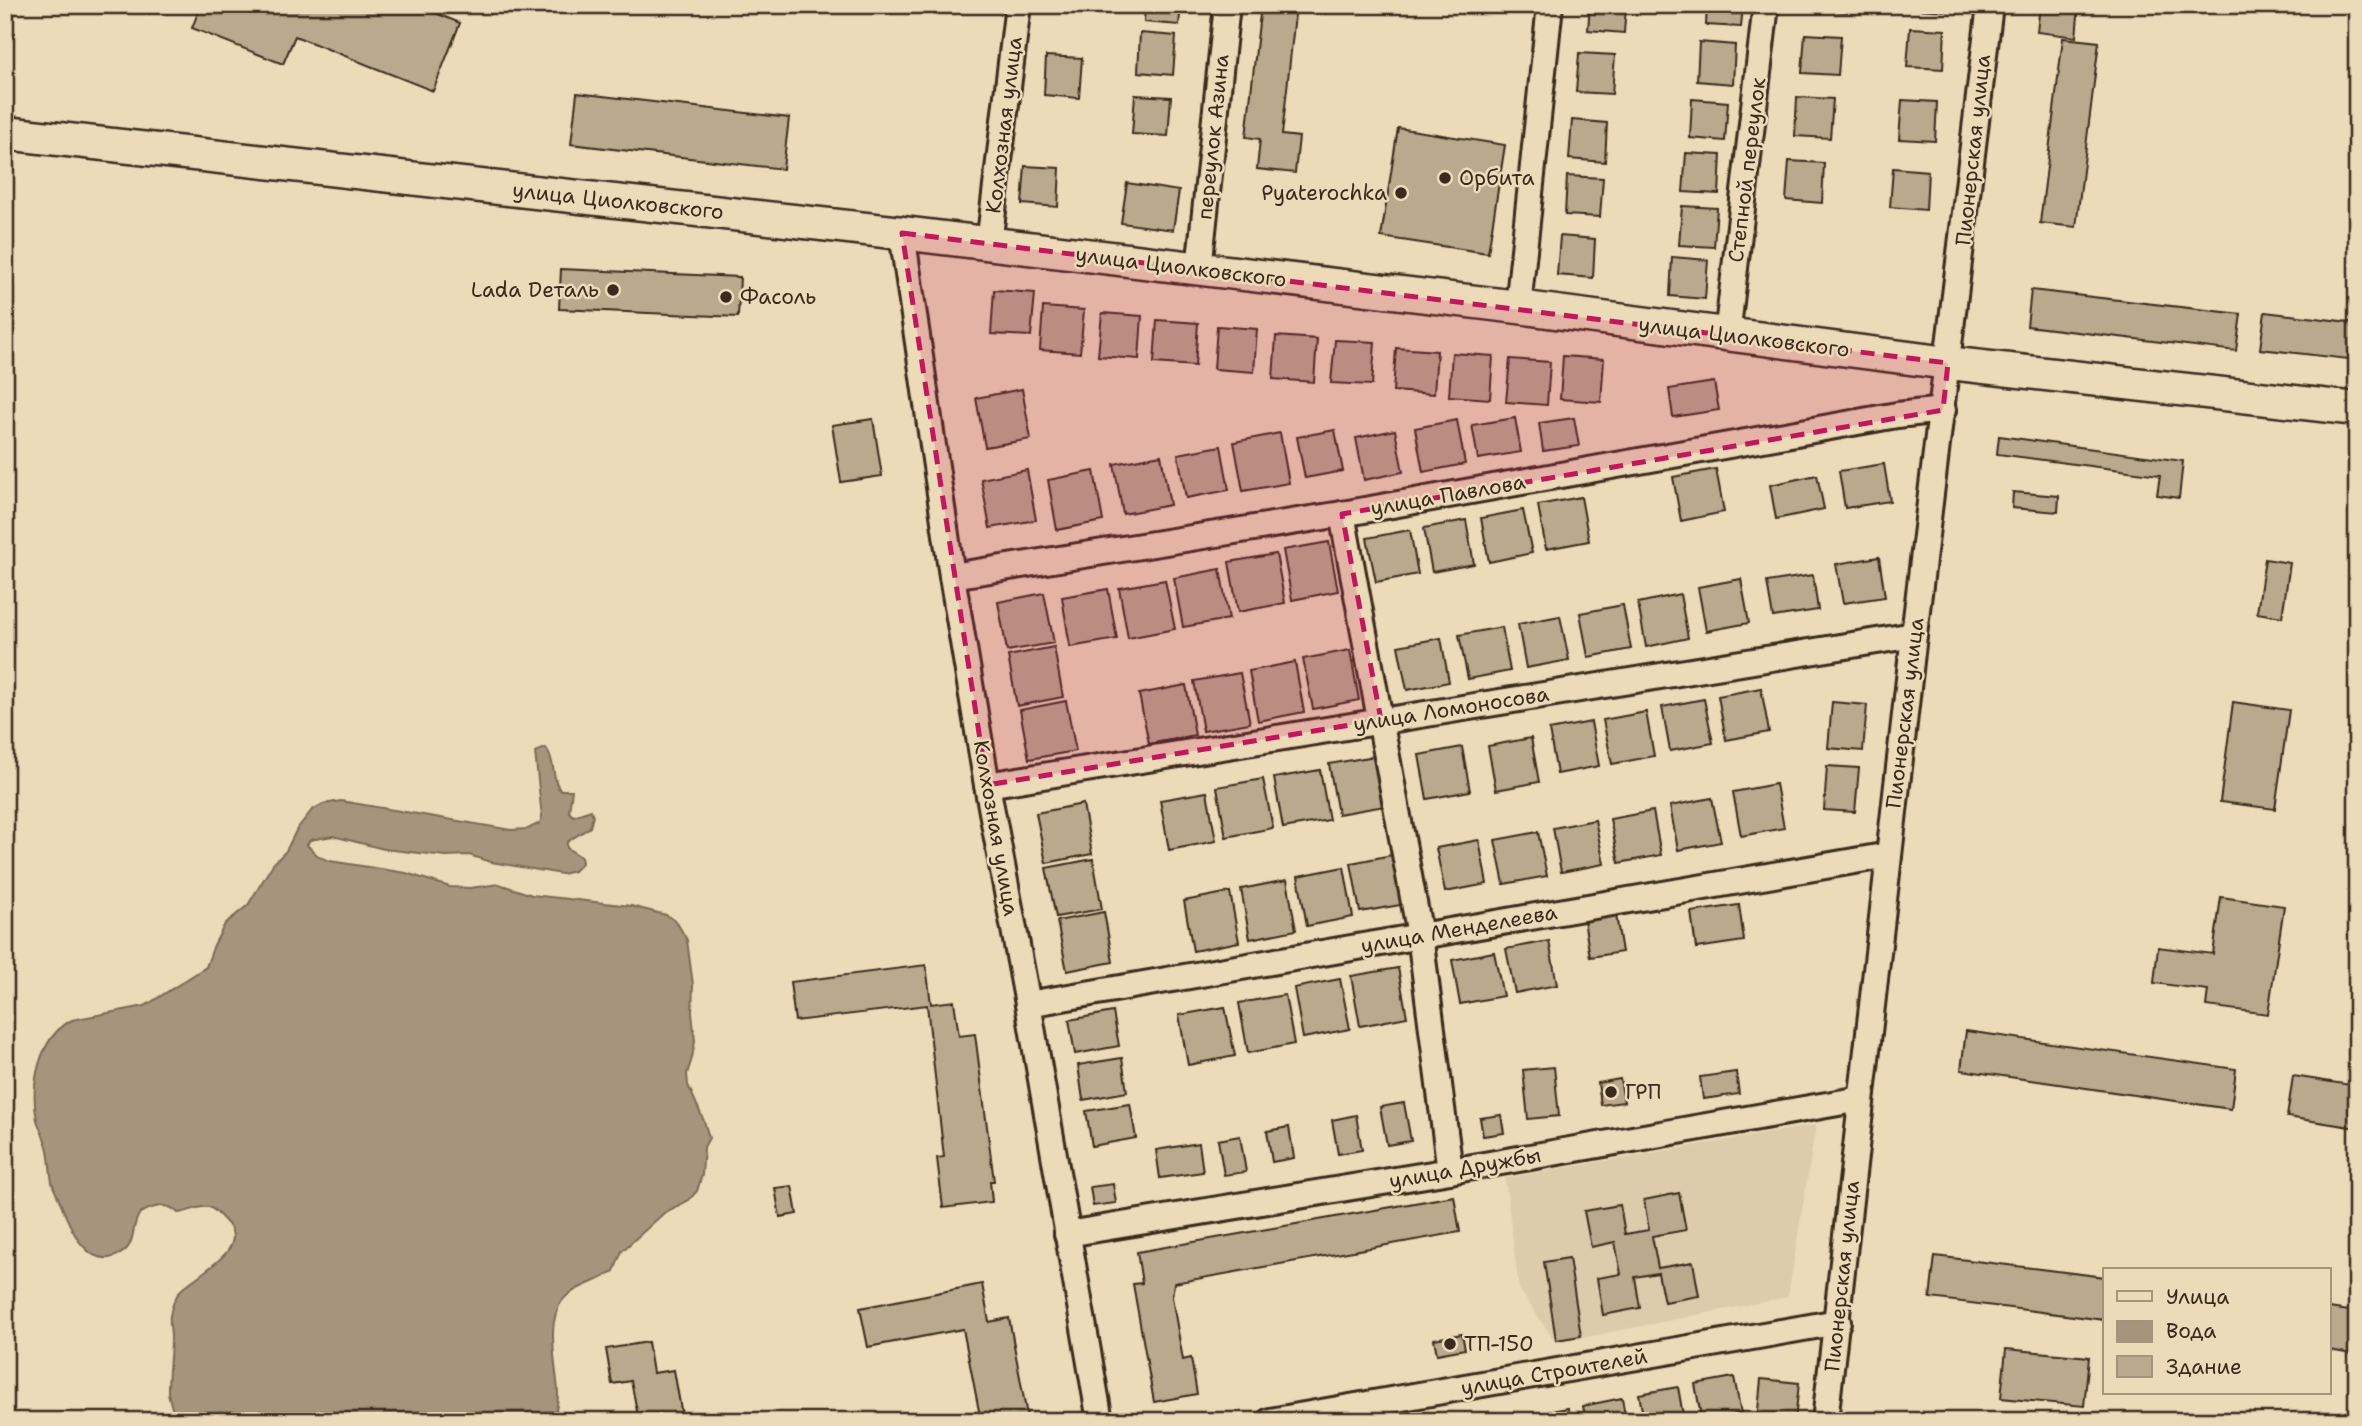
<svg xmlns="http://www.w3.org/2000/svg" width="2362" height="1426" viewBox="0 0 2362 1426" font-family="'Shantell Sans',sans-serif">
  <rect width="100%" height="100%" fill="#eddab8"/>
  <filter id="ink" filterUnits="userSpaceOnUse"><feTurbulence type="fractalNoise" baseFrequency=".0143" numOctaves="2"/><feDisplacementMap in="SourceGraphic" scale="14" xChannelSelector="R" yChannelSelector="G"/><feConvolveMatrix kernelMatrix="1 2 1 2 8 2 1 2 1" color-interpolation-filters="sRGB"/></filter>
  <g filter="url(#ink)">
    <polygon fill="#decbab" points="1816,1125 1788,1297 1556,1343 1519,1289 1505,1178"/>
    <path fill="#a7947c" stroke="#7c6a56" stroke-width="2" d="M 546,748 C 556,761 551,778 560,790 L 572,790 L 569,812 L 573,816 L 591,810 L 593,816 L 590,827 L 567,842 L 567,848 L 581,857 L 582,863 L 574,871 L 562,874 L 491,862 L 469,855 L 446,856 L 384,849 L 333,836 L 310,840 L 307,845 L 319,857 L 330,861 L 406,873 L 450,887 L 470,888 L 499,884 L 532,895 L 631,906 L 666,915 L 676,921 L 687,940 L 693,985 L 692,1013 L 695,1041 L 692,1058 L 687,1074 L 688,1085 L 704,1121 L 709,1138 L 704,1147 L 702,1175 L 697,1191 L 689,1200 L 664,1213 L 622,1251 L 614,1271 C 600,1281 583,1284 569,1294 C 542,1314 557,1366 558,1393 C 558,1402 556,1412 554,1421 L 171,1421 C 176,1410 168,1401 168,1390 C 168,1372 171,1355 171,1337 C 171,1330 169,1323 170,1316 C 171,1308 175,1297 180,1291 C 192,1276 255,1249 225,1221 C 220,1216 215,1209 209,1207 C 198,1205 188,1213 178,1213 C 167,1201 152,1207 140,1213 C 130,1227 137,1245 120,1254 C 85,1274 67,1219 58,1197 C 56,1192 53,1188 52,1182 C 50,1172 50,1161 48,1150 C 46,1140 40,1130 37,1120 C 30,1086 38,1038 72,1020 L 145,1006 L 206,967 L 214,945 L 225,924 L 248,905 L 273,864 L 286,851 L 297,829 L 312,810 L 323,804 L 341,801 L 511,830 L 528,829 L 540,823 L 542,817 L 535,752 Z"/>
    <g fill="#bba98d" stroke="#3b2a1e" stroke-width="2">
      <polygon points="201,5 416,5 460,23 433,91 295,36 283,64 192,28"/>
      <polygon points="1145,5 1181,5 1179,25 1144,22"/>
      <polygon points="1261,5 1296,5 1282,135 1299,137 1295,173 1257,169 1260,139 1246,137"/>
      <polygon points="1590,5 1626,5 1624,33 1588,30"/>
      <polygon points="1707,5 1743,5 1741,27 1706,25"/>
      <polygon points="1812,5 1847,5 1847,12 1811,10"/>
      <polygon points="1916,5 1952,5 1951,11 1915,9"/>
      <polygon points="2040,5 2079,5 2076,37 2037,32"/>
      <polygon points="1910,28 1945,30 1943,69 1907,67"/>
      <polygon points="1140,33 1176,36 1173,75 1138,72"/>
      <polygon points="1805,34 1841,36 1838,75 1802,73"/>
      <polygon points="2063,38 2099,42 2076,227 2040,223"/>
      <polygon points="1699,42 1735,45 1733,84 1697,81"/>
      <polygon points="1579,53 1615,55 1612,94 1576,92"/>
      <polygon points="1046,56 1082,58 1079,98 1044,95"/>
      <polygon points="577,93 789,118 783,169 571,144"/>
      <polygon points="1135,95 1171,97 1168,136 1132,134"/>
      <polygon points="1797,97 1833,99 1830,138 1795,136"/>
      <polygon points="1692,99 1728,102 1725,141 1690,138"/>
      <polygon points="1902,100 1937,102 1935,141 1899,139"/>
      <polygon points="1572,120 1607,123 1605,162 1569,159"/>
      <polygon points="1398,128 1505,145 1488,253 1381,237"/>
      <polygon points="1686,153 1721,155 1719,194 1683,192"/>
      <polygon points="1789,161 1824,163 1822,203 1786,200"/>
      <polygon points="1025,166 1060,168 1058,207 1022,204"/>
      <polygon points="1893,168 1928,171 1926,210 1890,207"/>
      <polygon points="1567,176 1603,178 1600,217 1565,215"/>
      <polygon points="1127,183 1179,191 1173,230 1121,223"/>
      <polygon points="1682,206 1717,208 1714,247 1679,245"/>
      <polygon points="1560,236 1595,239 1593,278 1557,275"/>
      <polygon points="1672,257 1708,260 1705,299 1670,296"/>
      <polygon points="561,269 740,277 738,317 559,309"/>
      <polygon points="994,290 1035,293 1031,336 991,334"/>
      <polygon points="2031,290 2241,314 2236,351 2027,326"/>
      <polygon points="1043,307 1084,310 1080,353 1040,350"/>
      <polygon points="2265,312 2357,323 2357,360 2260,349"/>
      <polygon points="1102,313 1142,316 1139,359 1098,356"/>
      <polygon points="1157,320 1198,323 1195,366 1154,363"/>
      <polygon points="1217,326 1257,329 1254,372 1214,369"/>
      <polygon points="1276,336 1317,339 1314,382 1273,379"/>
      <polygon points="1335,340 1375,342 1372,385 1331,383"/>
      <polygon points="1396,348 1437,351 1434,394 1393,391"/>
      <polygon points="1452,353 1493,356 1490,399 1449,396"/>
      <polygon points="1563,356 1604,359 1601,402 1560,399"/>
      <polygon points="1510,359 1550,362 1547,405 1506,402"/>
      <polygon points="1714,382 1719,410 1673,417 1669,389"/>
      <polygon points="1022,389 1031,439 985,447 976,398"/>
      <polygon points="1515,418 1521,452 1478,459 1472,425"/>
      <polygon points="1574,418 1579,446 1543,451 1539,423"/>
      <polygon points="873,419 882,476 841,482 832,425"/>
      <polygon points="1457,420 1465,464 1423,472 1415,428"/>
      <polygon points="1335,430 1343,471 1305,478 1297,437"/>
      <polygon points="1395,430 1403,472 1364,480 1356,438"/>
      <polygon points="1280,433 1289,483 1243,491 1234,442"/>
      <polygon points="1999,436 2183,461 2179,498 2157,495 2160,475 1997,454"/>
      <polygon points="1221,446 1229,490 1186,498 1178,454"/>
      <polygon points="1161,455 1170,505 1123,514 1114,464"/>
      <polygon points="1884,464 1890,501 1845,508 1839,471"/>
      <polygon points="1716,469 1724,512 1681,521 1673,477"/>
      <polygon points="1027,470 1036,520 990,528 981,479"/>
      <polygon points="1094,471 1103,521 1057,530 1048,480"/>
      <polygon points="1817,475 1824,509 1776,519 1770,485"/>
      <polygon points="2013,492 2059,496 2058,512 2012,508"/>
      <polygon points="1581,497 1589,541 1546,549 1538,505"/>
      <polygon points="1523,510 1532,553 1489,562 1481,518"/>
      <polygon points="1466,520 1474,564 1432,572 1424,528"/>
      <polygon points="1410,530 1418,574 1376,582 1367,538"/>
      <polygon points="1329,542 1338,591 1292,600 1283,550"/>
      <polygon points="1276,554 1285,603 1238,612 1229,562"/>
      <polygon points="1879,557 1885,597 1843,603 1836,564"/>
      <polygon points="2265,559 2290,563 2282,617 2257,613"/>
      <polygon points="1220,569 1229,619 1183,627 1174,578"/>
      <polygon points="1813,575 1818,610 1773,617 1767,582"/>
      <polygon points="1741,579 1749,623 1706,631 1698,587"/>
      <polygon points="1165,580 1175,629 1128,638 1119,588"/>
      <polygon points="1108,589 1117,639 1070,647 1062,597"/>
      <polygon points="1044,593 1054,643 1007,651 998,602"/>
      <polygon points="1680,594 1688,638 1646,647 1638,603"/>
      <polygon points="1623,605 1631,649 1588,657 1580,613"/>
      <polygon points="1560,616 1569,660 1526,668 1518,624"/>
      <polygon points="1502,627 1510,671 1468,679 1459,635"/>
      <polygon points="1441,638 1449,682 1407,690 1398,646"/>
      <polygon points="1054,647 1063,697 1017,706 1008,656"/>
      <polygon points="1350,650 1359,700 1313,709 1303,659"/>
      <polygon points="1295,662 1304,712 1258,721 1249,671"/>
      <polygon points="1240,673 1250,723 1203,731 1194,681"/>
      <polygon points="1186,685 1195,735 1149,744 1139,694"/>
      <polygon points="1761,688 1769,732 1726,740 1718,696"/>
      <polygon points="1704,699 1713,743 1670,751 1662,707"/>
      <polygon points="1066,701 1076,751 1029,759 1020,710"/>
      <polygon points="1832,702 1867,705 1863,751 1828,748"/>
      <polygon points="2233,702 2289,710 2275,809 2220,802"/>
      <polygon points="1646,712 1654,756 1612,764 1603,720"/>
      <polygon points="1591,722 1599,766 1557,774 1549,730"/>
      <polygon points="1531,738 1539,782 1496,790 1488,746"/>
      <polygon points="1462,747 1470,791 1427,799 1419,755"/>
      <polygon points="1375,756 1385,806 1338,814 1329,764"/>
      <polygon points="1827,766 1859,768 1855,812 1824,810"/>
      <polygon points="1320,770 1329,820 1283,828 1274,778"/>
      <polygon points="1263,779 1273,828 1226,837 1217,787"/>
      <polygon points="1776,784 1784,828 1741,836 1733,792"/>
      <polygon points="1207,792 1216,841 1169,850 1160,800"/>
      <polygon points="1712,798 1721,842 1678,850 1670,806"/>
      <polygon points="1083,804 1092,854 1046,863 1036,813"/>
      <polygon points="1653,811 1661,855 1619,863 1610,819"/>
      <polygon points="1595,820 1604,864 1561,872 1553,828"/>
      <polygon points="1538,832 1547,876 1504,884 1495,840"/>
      <polygon points="1479,840 1487,884 1445,892 1436,848"/>
      <polygon points="1397,854 1406,904 1360,912 1351,863"/>
      <polygon points="1093,859 1102,909 1056,917 1046,868"/>
      <polygon points="1344,867 1353,917 1307,926 1298,876"/>
      <polygon points="1287,880 1296,930 1250,939 1241,889"/>
      <polygon points="1230,892 1239,942 1193,951 1184,901"/>
      <polygon points="2221,897 2284,906 2268,1014 2206,1006 2208,990 2154,983 2158,947 2213,954"/>
      <polygon points="1739,905 1744,941 1696,948 1691,912"/>
      <polygon points="1104,912 1113,962 1067,971 1057,921"/>
      <polygon points="1616,915 1622,952 1590,957 1584,920"/>
      <polygon points="1549,941 1557,985 1515,993 1506,949"/>
      <polygon points="1494,952 1503,996 1460,1004 1452,960"/>
      <polygon points="926,965 931,1004 954,1001 959,1036 975,1034 994,1181 990,1181 992,1202 943,1208 937,1158 944,1157 927,1005 795,1021 790,982"/>
      <polygon points="1398,968 1407,1017 1360,1026 1351,976"/>
      <polygon points="1340,979 1350,1029 1303,1038 1294,988"/>
      <polygon points="1285,995 1294,1044 1248,1053 1239,1003"/>
      <polygon points="1225,1007 1235,1056 1188,1065 1179,1015"/>
      <polygon points="1113,1012 1119,1046 1075,1054 1069,1020"/>
      <polygon points="1966,1031 2236,1069 2231,1109 1961,1070"/>
      <polygon points="1122,1058 1127,1092 1083,1100 1078,1065"/>
      <polygon points="1554,1067 1559,1116 1528,1119 1523,1070"/>
      <polygon points="1736,1072 1739,1094 1703,1099 1700,1077"/>
      <polygon points="2293,1076 2357,1086 2357,1128 2287,1117"/>
      <polygon points="1620,1079 1624,1102 1601,1105 1598,1083"/>
      <polygon points="1404,1103 1411,1141 1387,1145 1380,1107"/>
      <polygon points="1130,1104 1136,1138 1092,1146 1086,1111"/>
      <polygon points="1356,1115 1362,1150 1338,1154 1332,1120"/>
      <polygon points="1501,1115 1504,1133 1483,1136 1480,1118"/>
      <polygon points="1289,1127 1294,1158 1272,1162 1267,1131"/>
      <polygon points="1240,1136 1246,1172 1224,1175 1218,1140"/>
      <polygon points="1199,1143 1203,1172 1160,1178 1156,1150"/>
      <polygon points="1113,1184 1116,1203 1093,1206 1090,1187"/>
      <polygon points="792,1186 797,1214 780,1217 775,1188"/>
      <polygon points="1679,1193 1686,1230 1652,1236 1658,1268 1693,1262 1699,1296 1664,1302 1658,1273 1635,1277 1640,1308 1603,1315 1597,1278 1621,1274 1615,1242 1591,1247 1584,1211 1620,1205 1625,1234 1649,1230 1644,1200"/>
      <polygon points="1454,1196 1460,1232 1174,1283 1172,1297 1183,1360 1191,1358 1197,1394 1154,1402 1133,1284 1142,1283 1137,1252"/>
      <polygon points="1935,1256 2105,1277 2105,1320 1930,1298"/>
      <polygon points="1569,1258 1581,1336 1556,1340 1544,1262"/>
      <polygon points="982,1284 989,1322 1009,1318 1028,1421 981,1421 963,1329 868,1347 860,1308"/>
      <polygon points="2329,1308 2357,1312 2357,1355 2329,1350"/>
      <polygon points="1462,1334 1465,1349 1437,1354 1434,1339"/>
      <polygon points="648,1342 653,1373 674,1370 683,1421 639,1421 631,1381 612,1384 606,1349"/>
      <polygon points="2006,1349 2089,1357 2084,1406 2001,1398"/>
      <polygon points="1734,1377 1741,1413 1702,1421 1695,1384"/>
      <polygon points="1761,1379 1799,1383 1795,1421 1757,1421"/>
      <polygon points="1678,1387 1684,1421 1644,1421 1639,1394"/>
      <polygon points="1622,1398 1626,1421 1586,1421 1583,1406"/>
      <polygon points="1568,1408 1570,1421 1530,1421 1529,1415"/>
    </g>
    <g fill="none" stroke-linecap="round" stroke-linejoin="round">
      <defs>
        <g id="minor">
          <polyline points="902,233 952,576 987,785 1028,1004 1100,1421"/>
          <polyline points="989,244 1018,5"/>
          <polyline points="1199,269 1227,5"/>
          <polyline points="1518,307 1550,5"/>
          <polyline points="1727,336 1766,5"/>
          <polyline points="1342,514 1420,935 1450,1171"/>
          <polyline points="952,576 1342,514 1897,415 1943,410"/>
          <polyline points="987,785 1914,635"/>
          <polyline points="1028,1004 1889,855"/>
          <polyline points="1067,1234 1450,1171 1861,1099"/>
          <polyline points="1270,1421 1838,1322"/>
          <polyline points="1825,1421 1914,635 1990,5"/>
        </g>
        <polyline id="major" points="5,133 902,233 1518,307 1948,363 2357,409"/>
      </defs>
      <use href="#minor" stroke="#3b2a1e" stroke-width="30"/>
      <use href="#major" stroke="#3b2a1e" stroke-width="37"/>
      <use href="#minor" stroke="#eddab8" stroke-width="24"/>
      <use href="#major" stroke="#eddab8" stroke-width="32"/>
    </g>
  </g>
  <path fill="#c2185b" fill-opacity="0.2" stroke="#c2185b" stroke-width="5" stroke-dasharray="14 9" stroke-linejoin="round" d="M 902,233 L 1948,363 L 1943,410 L 1342,514 L 1381,720 L 987,785 Z"/>
  <g fill="#3b2a1e" stroke="#eddab8" stroke-width="2.5">
    <circle cx="1445" cy="178" r="7"/>
    <circle cx="1401" cy="193" r="7"/>
    <circle cx="613" cy="290" r="7"/>
    <circle cx="726" cy="297" r="7"/>
    <circle cx="1611" cy="1092" r="7"/>
    <circle cx="1450" cy="1344" r="7"/>
  </g>
  <g text-anchor="middle" stroke-width="5" stroke-linejoin="round" paint-order="stroke">
    <g font-size="21" fill="#3b2a1e" stroke="#eddab8">
      <text transform="translate(1004 125) rotate(-83)" y="7">Колхозная улица</text>
      <text transform="translate(1213 137) rotate(-84)" y="7">переулок Азина</text>
      <text transform="translate(1973 150) rotate(-84)" y="7">Пионерская улица</text>
      <text transform="translate(1747 170) rotate(-83)" y="7">Степной переулок</text>
      <text transform="translate(618 201) rotate(6)" y="7">улица Циолковского</text>
      <text transform="translate(1181 267) rotate(7)" y="7">улица Циолковского</text>
      <text transform="translate(1744 337) rotate(7)" y="7">улица Циолковского</text>
      <text transform="translate(1448 495) rotate(-10)" y="7">улица Павлова</text>
      <text transform="translate(1451 709) rotate(-9)" y="7">улица Ломоносова</text>
      <text transform="translate(1905 713) rotate(-83)" y="7">Пионерская улица</text>
      <text transform="translate(996 828) rotate(80)" y="7">Колхозная улица</text>
      <text transform="translate(1459 929) rotate(-10)" y="7">улица Менделеева</text>
      <text transform="translate(1465 1168) rotate(-10)" y="7">улица Дружбы</text>
      <text transform="translate(1842 1276) rotate(-84)" y="7">Пионерская улица</text>
      <text transform="translate(1554 1372) rotate(-10)" y="7">улица Строителей</text>
    </g>
    <g font-size="21" fill="#3b2a1e" stroke="#eddab8" text-anchor="start">
      <text x="1459" y="185">Орбита</text>
      <text x="1387" y="200" text-anchor="end">Pyaterochka</text>
      <text x="599" y="297" text-anchor="end">Lada Dеталь</text>
      <text x="740" y="304">Фасоль</text>
      <text x="1625" y="1099">ГРП</text>
      <text x="1464" y="1351">ТП-150</text>
    </g>
  </g>
  <rect width="2362" height="1426" fill="none" stroke="#eddab8" stroke-width="28"/>
  <rect x="14" y="14" width="2334" height="1398" fill="none" stroke="#3b2a1e" stroke-width="2.5" filter="url(#ink)"/>
  <rect x="2103" y="1268" width="228" height="126" fill="#eddab8" stroke="#a6947a" stroke-width="2"/>
  <rect x="2117" y="1291" width="35" height="10" fill="#eddab8" stroke="#a6947a" stroke-width="2"/>
  <text x="2166" y="1304" font-size="21" fill="#3b2a1e">Улица</text>
  <rect x="2117" y="1321" width="35" height="21" fill="#a7947c" stroke="#a6947a" stroke-width="2"/>
  <text x="2166" y="1338" font-size="21" fill="#3b2a1e">Вода</text>
  <rect x="2117" y="1356" width="35" height="21" fill="#bba98d" stroke="#a6947a" stroke-width="2"/>
  <text x="2166" y="1374" font-size="21" fill="#3b2a1e">Здание</text>
</svg>
